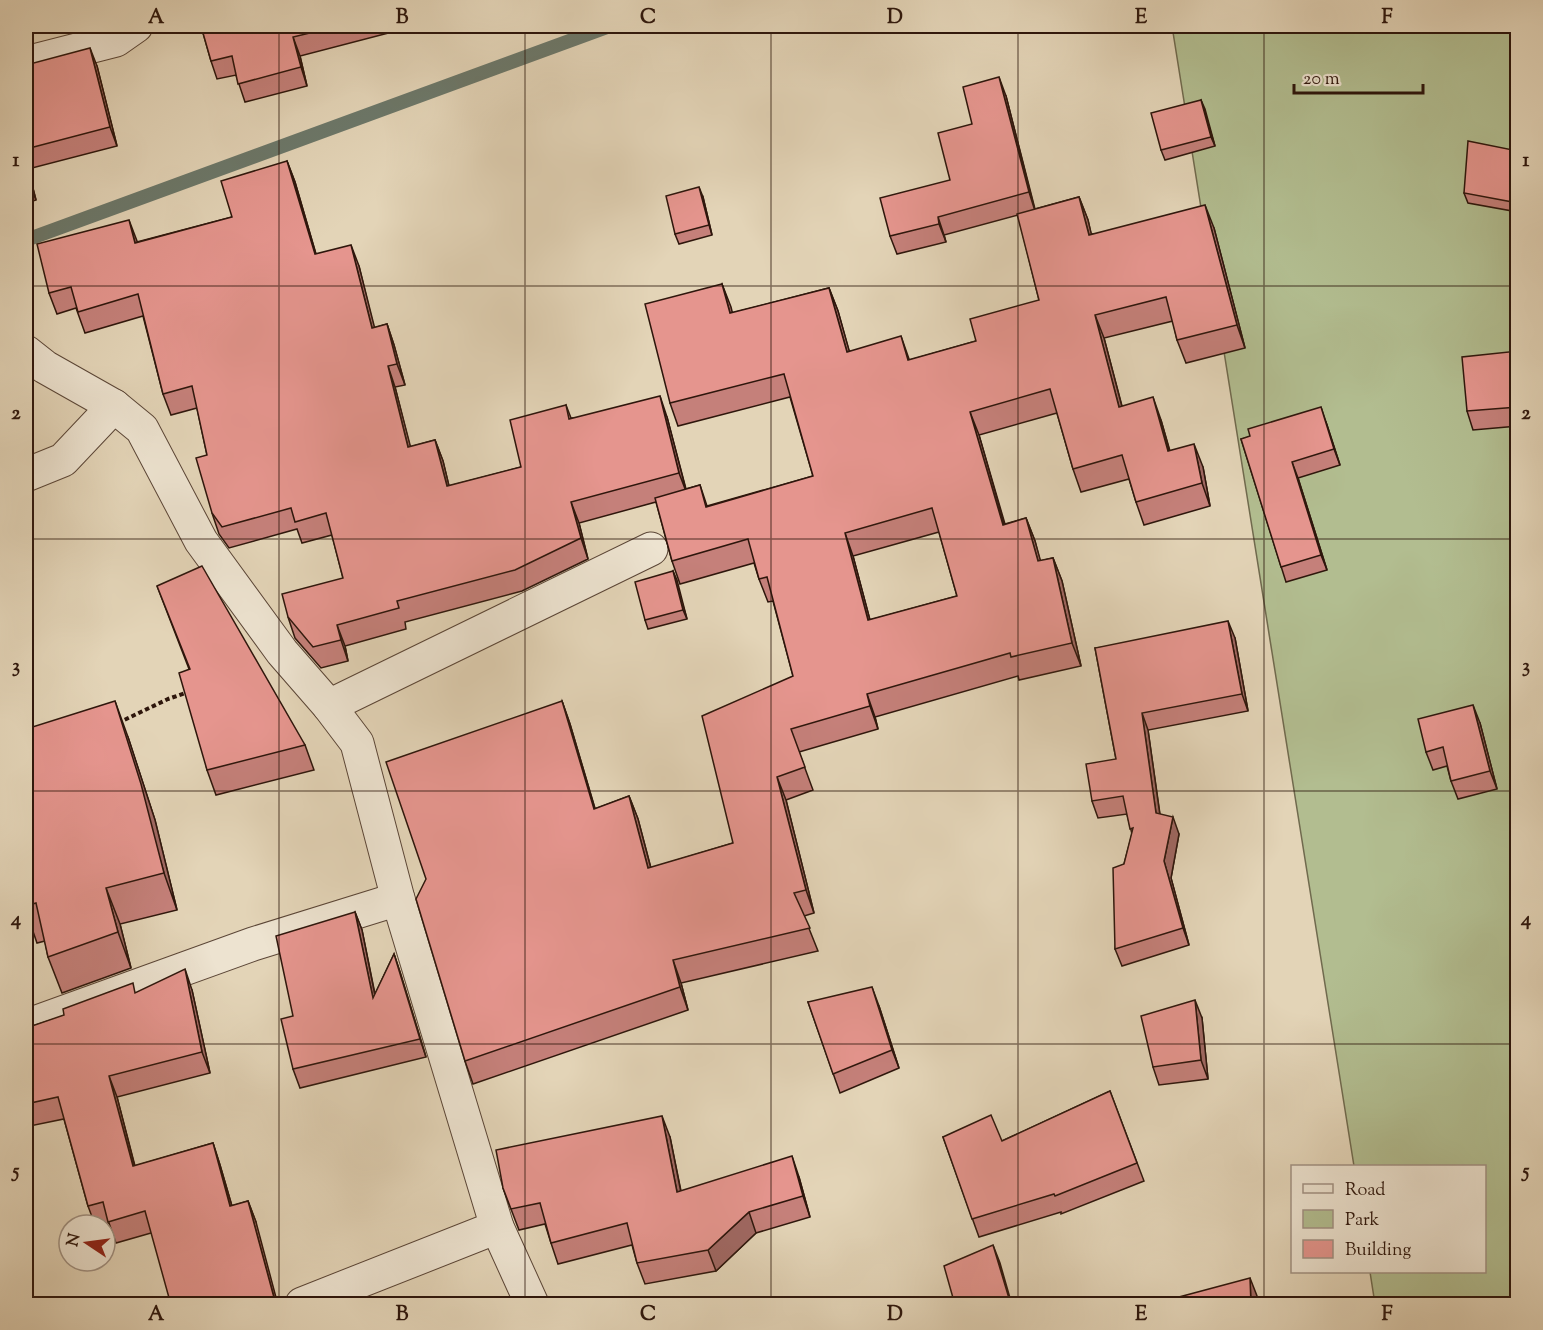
<svg xmlns="http://www.w3.org/2000/svg" width="1543" height="1330" viewBox="0 0 1543 1330" font-family="'Sorts Mill Goudy',serif">
  <rect width="100%" height="100%" fill="#e3d4b7"/>
  <filter id="stains"><feTurbulence type="fractalNoise" baseFrequency=".00333" numOctaves="4"/><feColorMatrix values="0 0 0 0 .2 0 0 0 0 .09 0 0 0 0 .02 0 0 0 .5 -.17"/></filter>
  <radialGradient id="worn" r=".72"><stop offset=".6" stop-color="#630" stop-opacity="0"/><stop offset="1" stop-color="#630" stop-opacity=".3"/></radialGradient>
  <polygon fill="#b2bd90" stroke="#706a4e" stroke-width="1.5" points="1172,26 1517,26 1517,1304 1375,1304 1370,1272 1484,1272 1484,1166 1354,1166"/>
  <g fill="none" stroke-linecap="round" stroke-linejoin="round">
    <polyline stroke="#6c786a" stroke-width="14" points="26,240 610,26"/>
    <defs>
      <g id="minor">
        <polyline points="26,63 116,40 136,26"/>
        <polyline points="26,352 45,367 114,406 142,429 201,541 282,652 329,706 357,743 398,899 497,1227 532,1304"/>
        <polyline points="26,475 63,460 114,406"/>
        <polyline points="329,706 651,549"/>
        <polyline points="26,1026 253,944 398,899"/>
        <polyline points="302,1304 497,1227"/>
      </g>
    </defs>
    <use href="#minor" stroke="#5b4637" stroke-width="35"/>
    <polyline stroke="#2e160c" stroke-width="4" stroke-dasharray="4.5 3" stroke-linecap="butt" points="118,723 168,699 188,692"/>
    <use href="#minor" stroke="#ede3d0" stroke-width="33"/>
  </g>
  <g fill="#c5807a" stroke="#2e160c" stroke-width="1.5" fill-rule="evenodd">
    <polygon points="201,26 398,26 400,30 300,56 307,86 245,102 236,75 217,79 211,61"/>
    <polygon points="26,65 97,66 117,146 28,169 36,200 26,203"/>
    <path d="M 1006,96 L 1035,209 L 1079,197 L 1088,220 L 1091,234 L 1214,228 L 1245,348 L 1186,363 L 1177,340 L 1173,321 L 1104,338 L 1122,406 L 1161,420 L 1170,451 L 1203,467 L 1210,506 L 1144,525 L 1136,502 L 1129,479 L 1081,492 L 1073,469 L 1057,413 L 979,435 L 1005,524 L 1026,518 L 1035,541 L 1040,561 L 1053,558 L 1062,581 L 1081,666 L 1019,680 L 1018,676 L 875,717 L 878,729 L 799,752 L 813,790 L 786,800 L 814,913 L 804,916 L 818,951 L 681,983 L 688,1010 L 473,1084 L 465,1061 L 562,701 L 570,724 L 595,809 L 629,796 L 638,819 L 651,868 L 733,843 L 793,676 L 773,601 L 768,602 L 759,579 L 754,563 L 680,584 L 672,561 L 656,502 L 579,523 L 588,559 L 522,591 L 405,622 L 406,629 L 345,646 L 348,661 L 321,668 L 295,638 L 288,617 L 343,578 L 332,535 L 302,543 L 297,529 L 229,548 L 219,534 L 212,513 L 207,455 L 197,408 L 171,415 L 163,394 L 143,316 L 85,333 L 76,308 L 57,314 L 49,293 L 137,242 L 232,217 L 287,161 L 295,182 L 316,254 L 359,266 L 374,328 L 387,324 L 394,345 L 405,385 L 395,387 L 410,447 L 435,440 L 443,461 L 449,486 L 521,467 L 566,405 L 571,418 L 667,417 L 686,489 L 700,485 L 707,506 L 813,476 L 790,397 L 678,426 L 670,403 L 722,284 L 732,313 L 829,288 L 838,311 L 849,351 L 910,360 L 976,341 L 1039,300 L 1018,215 L 944,235 L 946,242 L 897,254 L 890,236 L 950,180 L 972,124 ZM 939,532 L 957,596 L 870,620 L 853,556 Z"/>
    <polygon points="1201,100 1215,146 1165,160 1161,150"/>
    <polygon points="1518,151 1518,212 1468,203 1464,193"/>
    <polygon points="703,197 712,235 679,244 675,234"/>
    <polygon points="1518,269 1518,345 1514,335"/>
    <polygon points="1518,351 1518,426 1473,430 1467,411"/>
    <polygon points="1326,422 1340,465 1298,478 1327,570 1286,582 1241,439"/>
    <polygon points="673,571 687,619 648,629 645,620"/>
    <polygon points="157,586 305,745 314,770 216,795 207,770 189,669"/>
    <polygon points="1235,638 1248,711 1148,730 1160,814 1179,834 1171,878 1189,945 1122,966 1115,949 1124,864 1132,834 1127,814 1098,818 1092,801 1116,759 1095,648"/>
    <polygon points="1480,723 1497,789 1458,799 1451,781 1447,766 1433,770 1426,752"/>
    <polygon points="26,729 128,737 155,820 177,910 120,924 131,968 62,993 48,957 45,941 37,943 26,911"/>
    <polygon points="355,912 362,930 375,994 394,954 400,972 426,1057 300,1088 293,1069 293,1016"/>
    <polygon points="192,990 210,1073 117,1097 135,1166 213,1143 220,1165 232,1206 248,1201 256,1222 151,1233 116,1243 109,1223 101,1225 95,1225 88,1206 64,1119 30,1126 26,1114 26,1028 136,993"/>
    <polygon points="808,1002 879,1006 899,1068 840,1093"/>
    <polygon points="1202,1018 1208,1079 1159,1085 1153,1067"/>
    <polygon points="1110,1091 1144,1181 1061,1214 1061,1212 979,1237 943,1137 1002,1141"/>
    <polygon points="670,1137 681,1191 799,1177 810,1217 756,1233 716,1271 645,1284 637,1263 632,1245 558,1264 551,1243 545,1224 519,1230 503,1188"/>
  </g>
  <g fill="#a06863" stroke="#2e160c" stroke-width="1.5">
    <polygon points="293,37 300,56 307,86 301,67"/>
    <polygon points="90,48 97,66 117,146 110,127"/>
    <polygon points="999,77 1006,96 1035,211 1029,192"/>
    <polygon points="1201,100 1205,109 1215,146 1211,137"/>
    <polygon points="26,161 28,169 36,200 29,182 26,166"/>
    <polygon points="287,161 295,182 322,275 315,254"/>
    <polygon points="699,187 703,197 712,235 709,225"/>
    <polygon points="1079,197 1088,220 1097,258 1089,235"/>
    <polygon points="1205,205 1214,228 1245,348 1237,325"/>
    <polygon points="938,217 944,235 946,242 939,224"/>
    <polygon points="129,220 137,241 143,264 135,243"/>
    <polygon points="351,245 359,266 380,349 372,328"/>
    <polygon points="722,284 731,307 738,336 730,313"/>
    <polygon points="829,288 838,311 856,375 847,352"/>
    <polygon points="1095,315 1104,338 1128,430 1119,407"/>
    <polygon points="387,324 394,345 405,385 397,364"/>
    <polygon points="901,336 909,359 916,384 908,360"/>
    <polygon points="388,366 395,387 416,468 408,447"/>
    <polygon points="660,396 667,417 687,494 679,473"/>
    <polygon points="1153,397 1161,420 1176,474 1168,451"/>
    <polygon points="1321,407 1326,422 1340,465 1334,449"/>
    <polygon points="970,412 979,435 1011,548 1003,525"/>
    <polygon points="435,440 443,461 454,507 447,486"/>
    <polygon points="1194,444 1203,467 1210,506 1202,483"/>
    <polygon points="1292,462 1298,478 1327,570 1321,555"/>
    <polygon points="571,502 579,523 588,559 581,538"/>
    <polygon points="1026,518 1035,541 1047,584 1038,561"/>
    <polygon points="845,533 853,556 876,643 868,620"/>
    <polygon points="1053,558 1062,581 1081,666 1072,643"/>
    <polygon points="673,571 677,580 687,619 683,610"/>
    <polygon points="1228,621 1235,638 1248,711 1242,694"/>
    <polygon points="337,625 345,646 348,661 341,640"/>
    <polygon points="867,694 875,717 878,729 870,706"/>
    <polygon points="115,701 128,737 155,820 177,910 164,873"/>
    <polygon points="562,701 570,724 602,832 594,809"/>
    <polygon points="1473,705 1480,723 1497,789 1490,771"/>
    <polygon points="1142,713 1148,730 1162,830 1156,813"/>
    <polygon points="777,777 786,800 814,913 806,890"/>
    <polygon points="629,796 638,819 657,892 648,868"/>
    <polygon points="1173,817 1179,834 1171,878 1189,945 1183,928 1164,861"/>
    <polygon points="106,888 120,924 131,968 118,932"/>
    <polygon points="355,912 362,930 379,1016 373,998"/>
    <polygon points="394,954 400,972 426,1057 420,1039"/>
    <polygon points="673,960 681,983 688,1010 680,987"/>
    <polygon points="185,969 192,990 210,1073 202,1052"/>
    <polygon points="872,987 879,1006 899,1068 892,1050"/>
    <polygon points="1195,1000 1202,1018 1208,1079 1201,1060"/>
    <polygon points="109,1076 117,1097 140,1187 133,1166"/>
    <polygon points="662,1116 670,1137 685,1213 677,1192"/>
    <polygon points="213,1143 220,1165 238,1227 230,1206"/>
    <polygon points="792,1156 799,1177 810,1217 803,1196"/>
    <polygon points="248,1201 256,1222 278,1305 276,1305"/>
    <polygon points="749,1212 756,1233 716,1271 708,1250"/>
    <polygon points="993,1245 1000,1263 1012,1305 1011,1305"/>
    <polygon points="1250,1278 1257,1296 1257,1305 1251,1305"/>
  </g>
  <g fill="#e5958e" stroke="#2e160c" stroke-width="1.5" fill-rule="evenodd">
    <polygon points="201,26 339,26 293,37 301,67 238,84 232,56 211,61"/>
    <polygon points="90,48 110,127 26,149 26,65"/>
    <polygon points="999,77 1029,192 938,217 939,224 890,236 880,198 950,180 938,133 972,124 963,87"/>
    <polygon points="1201,100 1211,137 1161,150 1151,113"/>
    <polygon points="1468,141 1518,151 1518,203 1464,193"/>
    <polygon points="287,161 315,254 351,245 372,328 387,324 397,364 388,366 408,447 435,440 447,486 521,467 510,420 566,405 569,419 660,396 679,473 571,502 581,538 515,570 397,601 399,608 337,625 341,640 313,647 288,617 282,594 343,578 326,513 295,522 291,508 222,527 212,513 196,458 207,455 192,386 163,394 138,294 78,312 71,287 49,293 37,244 129,220 135,243 232,217 221,181"/>
    <polygon points="26,166 29,182 26,183"/>
    <polygon points="699,187 709,225 675,234 666,196"/>
    <path d="M 1079,197 L 1089,235 L 1205,205 L 1237,325 L 1177,340 L 1166,297 L 1095,315 L 1119,407 L 1153,397 L 1168,451 L 1194,444 L 1202,483 L 1136,502 L 1122,455 L 1073,469 L 1050,389 L 970,412 L 1003,525 L 1026,518 L 1038,561 L 1053,558 L 1072,643 L 1011,657 L 1010,653 L 867,694 L 870,706 L 791,729 L 805,767 L 777,777 L 806,890 L 794,893 L 810,928 L 673,960 L 680,987 L 465,1061 L 416,899 L 426,879 L 386,762 L 562,701 L 594,809 L 629,796 L 648,868 L 733,843 L 702,716 L 793,676 L 767,577 L 759,579 L 748,539 L 672,561 L 655,498 L 700,485 L 706,507 L 813,476 L 784,374 L 670,403 L 645,304 L 722,284 L 730,313 L 829,288 L 847,352 L 901,336 L 908,360 L 976,341 L 970,319 L 1039,300 L 1017,214 ZM 932,508 L 957,596 L 868,620 L 845,533 Z"/>
    <polygon points="1510,269 1518,269 1518,335 1514,335"/>
    <polygon points="1518,351 1518,407 1467,411 1462,357"/>
    <polygon points="1321,407 1334,449 1292,462 1321,555 1281,567 1241,439 1250,436 1248,429"/>
    <polygon points="202,566 305,745 207,770 179,673 190,669 157,586"/>
    <polygon points="673,571 683,610 645,620 635,582"/>
    <polygon points="1228,621 1242,694 1142,713 1156,813 1173,817 1164,861 1183,928 1115,949 1113,868 1124,864 1133,828 1130,829 1123,796 1092,801 1086,764 1116,759 1095,648"/>
    <polygon points="115,701 141,784 164,873 106,888 118,932 48,957 36,903 26,906 26,729"/>
    <polygon points="1473,705 1490,771 1451,781 1443,747 1426,752 1418,719"/>
    <polygon points="355,912 373,998 394,954 420,1039 293,1069 281,1019 293,1016 276,936"/>
    <polygon points="185,969 202,1052 109,1076 133,1166 213,1143 230,1206 248,1201 276,1305 171,1305 145,1211 108,1222 103,1202 88,1206 58,1097 26,1104 26,1028 64,1015 63,1009 133,983 135,993"/>
    <polygon points="872,987 892,1050 833,1074 808,1002"/>
    <polygon points="1195,1000 1201,1060 1153,1067 1141,1016"/>
    <polygon points="1110,1091 1137,1163 1055,1196 1054,1194 972,1219 943,1137 991,1115 1002,1141"/>
    <polygon points="662,1116 677,1192 792,1156 803,1196 749,1212 708,1250 637,1263 627,1223 551,1243 540,1203 511,1209 503,1188 496,1150"/>
    <polygon points="993,1245 1011,1305 955,1305 944,1266"/>
    <polygon points="1250,1278 1251,1305 1149,1305"/>
    <polygon points="299,1301 300,1305 288,1305"/>
  </g>
  <path fill="none" stroke="#2e160c" stroke-width="1.5" stroke-opacity="0.55" d="M 279,26 L 279,1304M 525,26 L 525,1304M 771,26 L 771,1304M 1018,26 L 1018,1304M 1264,26 L 1264,1304M 26,286 L 1518,286M 26,539 L 1518,539M 26,791 L 1518,791M 26,1044 L 1518,1044"/>
  <rect width="1543" height="1330" fill="none" stroke="#e3d4b7" stroke-width="66"/>
  <rect x="1291" y="1165" width="195" height="108" fill="#ede3d0" stroke="#a19182" stroke-width="1.5"/>
  <rect x="1303" y="1184" width="30" height="9" fill="#ede3d0" stroke="#a19182" stroke-width="1.5"/>
  <text x="1345" y="1195" font-size="18" fill="#2e160c">Road</text>
  <rect x="1303" y="1210" width="30" height="18" fill="#b2bd90" stroke="#a19182" stroke-width="1.5"/>
  <text x="1345" y="1225" font-size="18" fill="#2e160c">Park</text>
  <rect x="1303" y="1240" width="30" height="18" fill="#e5958e" stroke="#a19182" stroke-width="1.5"/>
  <text x="1345" y="1255" font-size="18" fill="#2e160c">Building</text>
  <g transform="translate(87 1243) rotate(283)"><circle r="28" fill="#ede3d0" stroke="#a19182" stroke-width="1.5"/>
  <path d="M0-4.5L10 22L0 15L-10 22Z" fill="#8f2418"/>
  <text y="-9" font-size="16" font-weight="bold" text-anchor="middle" fill="#2e160c">N</text>
  </g>
  <path d="M1294 84v9h129v-9" fill="none" stroke="#2e160c" stroke-width="3"/>
  <text x="1303" y="84" font-size="18" fill="#2e160c" stroke="#ede3d0" stroke-width="4.5" paint-order="stroke">20 m</text>
  <rect x="33" y="33" width="1477" height="1264" fill="none" stroke="#2e160c" stroke-width="2"/>
  <g font-size="20" text-anchor="middle" font-weight="bold" fill="#2e160c">
    <text x="156" y="23">A</text>
    <text x="402" y="23">B</text>
    <text x="648" y="23">C</text>
    <text x="895" y="23">D</text>
    <text x="1141" y="23">E</text>
    <text x="1387" y="23">F</text>
    <text x="16" y="166">1</text>
    <text x="1526" y="166">1</text>
    <text x="16" y="419">2</text>
    <text x="1526" y="419">2</text>
    <text x="16" y="672">3</text>
    <text x="1526" y="672">3</text>
    <text x="16" y="925">4</text>
    <text x="1526" y="925">4</text>
    <text x="16" y="1177">5</text>
    <text x="1526" y="1177">5</text>
    <text x="156" y="1320">A</text>
    <text x="402" y="1320">B</text>
    <text x="648" y="1320">C</text>
    <text x="895" y="1320">D</text>
    <text x="1141" y="1320">E</text>
    <text x="1387" y="1320">F</text>
  </g>
  <rect width="100%" height="100%" filter="url(#stains)"/>
  <rect width="100%" height="100%" fill="url(#worn)"/>
</svg>
